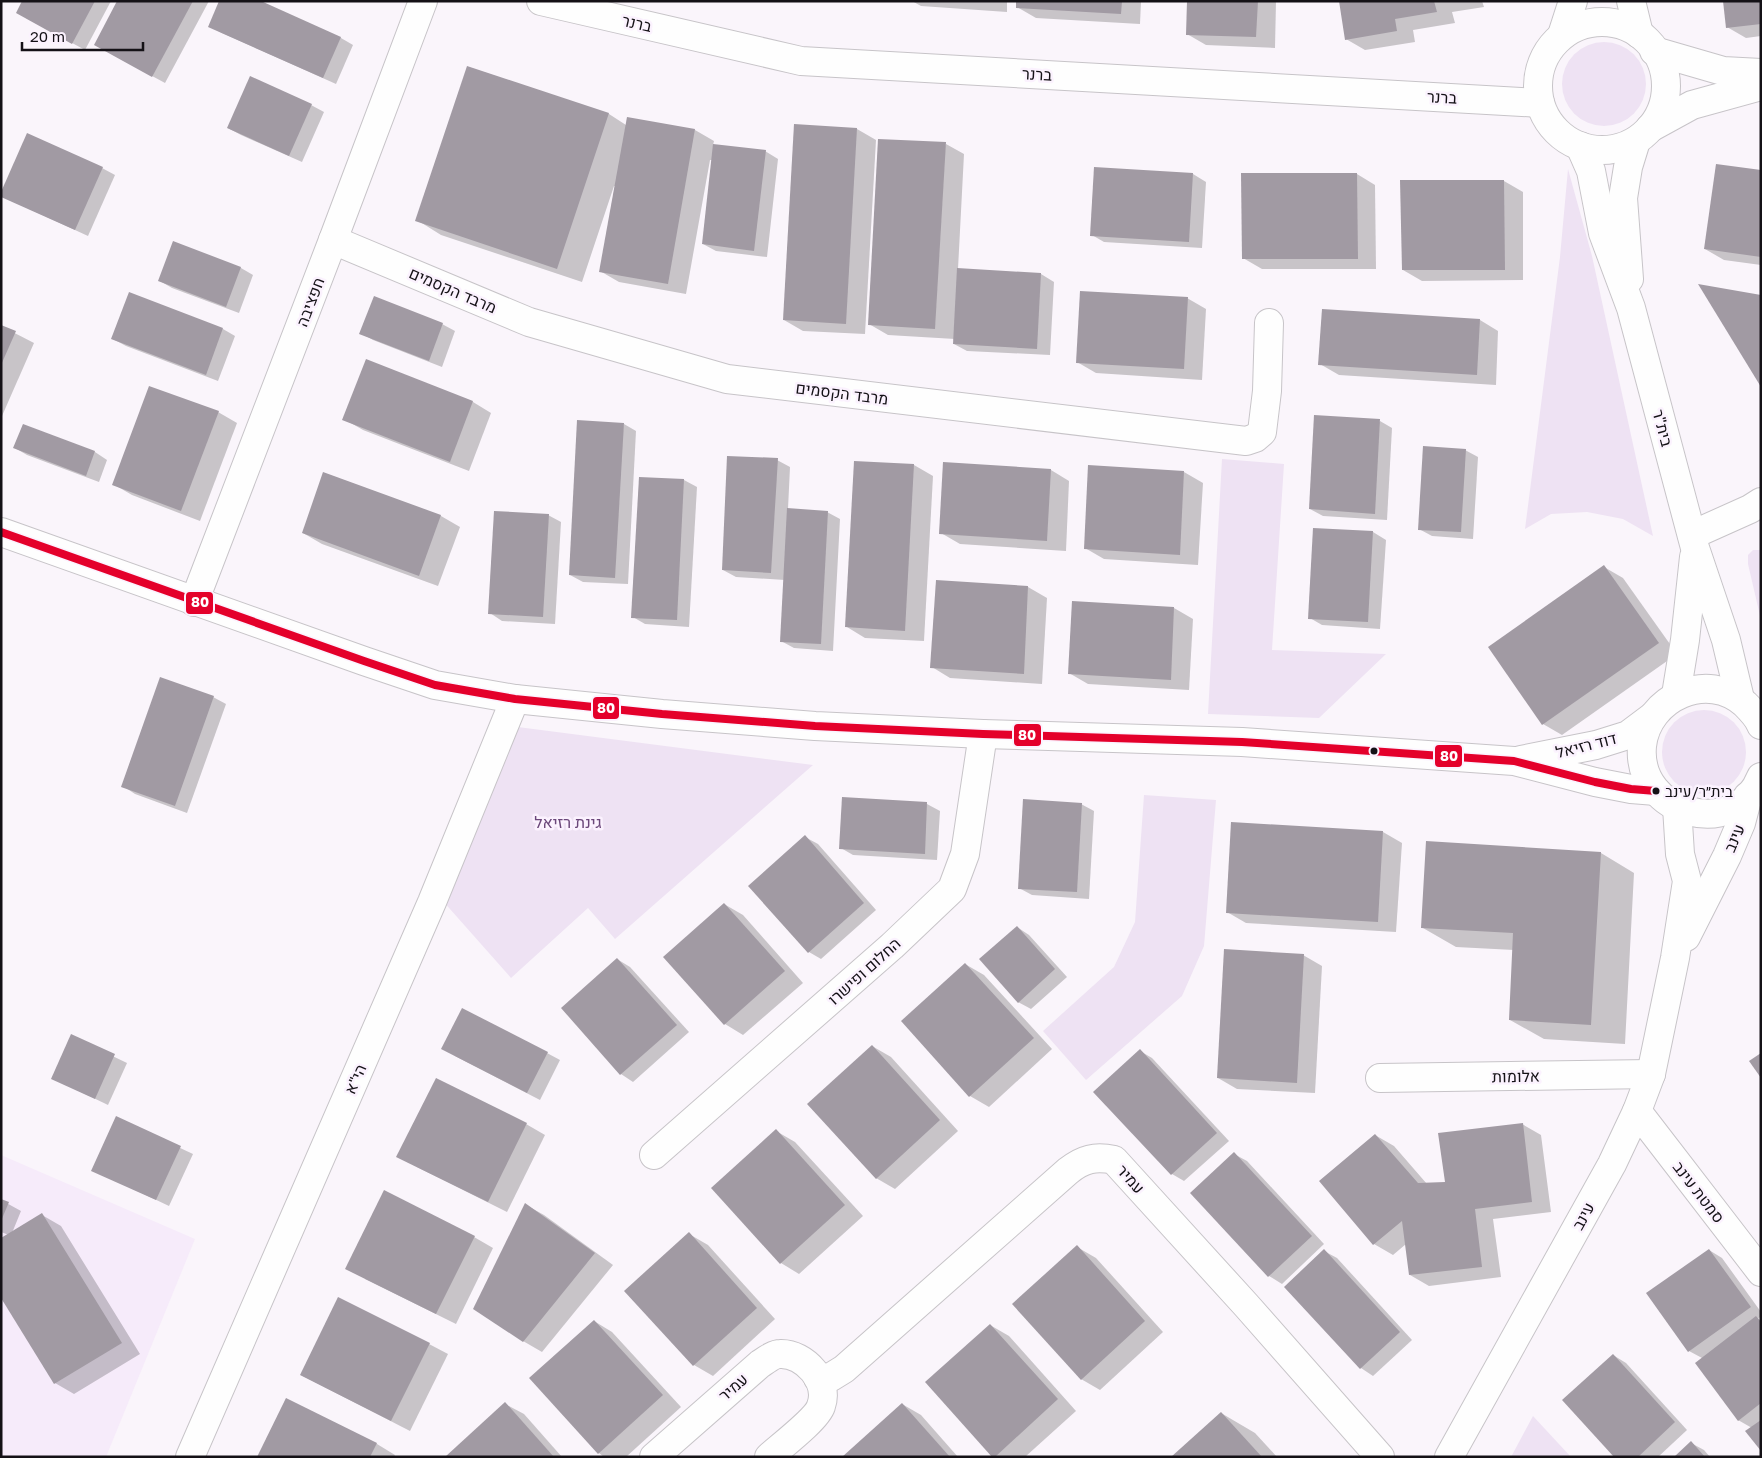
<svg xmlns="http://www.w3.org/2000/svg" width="1762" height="1458" viewBox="0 0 1762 1458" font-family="'Golos Text',Heebo,sans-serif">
  <rect width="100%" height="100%" fill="#faf5fb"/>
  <polygon fill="#f6ebfa" points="1,1155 195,1239 106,1457 1,1457"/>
  <g fill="#eee2f3">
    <circle cx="1604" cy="84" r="42"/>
    <polygon points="1568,169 1592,256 1653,536 1623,519 1587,512 1551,514 1525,529 1560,257"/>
    <polygon points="1222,459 1284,464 1272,650 1386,654 1319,718 1208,714"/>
    <polygon points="1753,550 1761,550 1761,620 1748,564 1748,555"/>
    <circle cx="1704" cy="752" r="42"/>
    <polygon points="510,726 813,765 615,939 588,908 511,978 442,900"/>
    <polygon points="1144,795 1216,800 1204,946 1182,996 1086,1080 1043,1031 1114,967 1135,922"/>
    <polygon points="1533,1416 1571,1457 1511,1457"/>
  </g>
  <g fill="#0003">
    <polygon points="24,1 111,1 85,50 30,20"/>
    <polygon points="119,1 209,1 165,83 108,52"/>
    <polygon points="258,1 341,38 353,45 336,84 222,33 209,26"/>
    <polygon points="912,1 1007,1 1007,12 921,6"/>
    <polygon points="1017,1 1141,1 1140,24 1036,18 1017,7"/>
    <polygon points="1188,1 1276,1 1275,48 1206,45 1187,34"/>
    <polygon points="1340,1 1482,1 1484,7 1452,12 1455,23 1413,30 1415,42 1365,50 1346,39"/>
    <polygon points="1761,1 1761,36 1746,38 1727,27"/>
    <polygon points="468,67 609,114 626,125 628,118 695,130 714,141 713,145 765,151 778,159 767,257 716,251 703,244 713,160 710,160 686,294 619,282 600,271 615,186 614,186 582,282 441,235 417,220"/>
    <polygon points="311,105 324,112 302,162 241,135 228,128"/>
    <polygon points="796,125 857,129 876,140 865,334 803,331 784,320"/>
    <polygon points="946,144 964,154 958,269 1041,274 1054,282 1050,355 967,351 954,344 955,339 888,335 869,324"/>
    <polygon points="102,168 115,175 88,236 1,196"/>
    <polygon points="1761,171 1761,265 1724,260 1705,249"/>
    <polygon points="1193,174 1206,182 1202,248 1104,242 1092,235"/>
    <polygon points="1357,174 1375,185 1376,269 1262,269 1243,258"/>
    <polygon points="1504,181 1523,192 1523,280 1422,281 1403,270"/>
    <polygon points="174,243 241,268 253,275 239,313 172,288 160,281"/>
    <polygon points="1187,298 1206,309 1202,380 1096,373 1077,362"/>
    <polygon points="1480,320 1498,331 1496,385 1339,375 1320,364"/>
    <polygon points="442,324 455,331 442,367 373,340 361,333"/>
    <polygon points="1,326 34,343 2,416 1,415"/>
    <polygon points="223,329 235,336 218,381 126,346 113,339"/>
    <polygon points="367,361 473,402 491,413 469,471 363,430 344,419"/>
    <polygon points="218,412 237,423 200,521 132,495 113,484"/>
    <polygon points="1380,421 1392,428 1387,520 1323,516 1310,509"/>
    <polygon points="624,424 636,431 628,584 583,582 570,575"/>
    <polygon points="23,425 95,452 107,460 99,482 27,455 15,448"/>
    <polygon points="1465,450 1478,457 1473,539 1432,536 1419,529"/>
    <polygon points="777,460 790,467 788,509 827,512 840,519 833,651 794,648 781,641 785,580 736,577 723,570"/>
    <polygon points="856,462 914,465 933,476 924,641 865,638 847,627"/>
    <polygon points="1051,470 1069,481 1066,551 960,544 941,533"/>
    <polygon points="1184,472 1203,483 1198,565 1104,559 1085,548"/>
    <polygon points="324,473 441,516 460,527 438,586 322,544 303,533"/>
    <polygon points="640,478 684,480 697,487 689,627 645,624 633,617"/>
    <polygon points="548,515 561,522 555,624 502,621 490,613"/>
    <polygon points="1314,529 1373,532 1386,540 1380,629 1322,625 1310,618"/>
    <polygon points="1604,567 1623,578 1677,654 1562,735 1543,724"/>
    <polygon points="937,581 1028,587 1047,598 1042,684 950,678 932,667"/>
    <polygon points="1174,608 1193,619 1189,690 1088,684 1069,673"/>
    <polygon points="213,697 226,704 187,813 135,794 123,786"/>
    <polygon points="927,804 940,811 937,860 853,855 841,848"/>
    <polygon points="1081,804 1094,811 1089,899 1032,895 1019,888"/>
    <polygon points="1383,832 1402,843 1396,932 1246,923 1227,912"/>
    <polygon points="805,837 818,844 876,910 821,959 809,952"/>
    <polygon points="1601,853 1634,873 1625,1044 1544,1039 1510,1020 1514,950 1456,947 1423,928"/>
    <polygon points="724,904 743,915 803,983 743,1035 725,1024 665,957"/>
    <polygon points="1017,927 1029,935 1067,977 1031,1009 1018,1002"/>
    <polygon points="1303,955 1322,966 1315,1093 1237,1089 1218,1078"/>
    <polygon points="617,959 630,967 689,1032 633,1082 621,1074 563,1008"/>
    <polygon points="965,964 984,975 1052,1049 989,1107 970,1096"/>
    <polygon points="71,1036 127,1063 108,1105 52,1078"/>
    <polygon points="872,1046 891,1057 958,1131 895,1189 876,1178"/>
    <polygon points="1140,1051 1152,1058 1229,1141 1184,1181 1172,1174"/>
    <polygon points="547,1053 560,1060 540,1100 455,1056"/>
    <polygon points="116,1118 193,1154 169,1206 93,1170"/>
    <polygon points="526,1124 545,1135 507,1212 417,1167"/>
    <polygon points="1522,1124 1541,1135 1551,1212 1493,1219 1501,1277 1429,1286 1410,1275 1406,1244 1393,1255 1374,1244 1375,1135 1394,1146 1427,1184 1446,1183"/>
    <polygon points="776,1131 795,1142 863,1216 799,1274 781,1263"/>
    <polygon points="1234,1154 1247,1161 1324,1244 1282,1284 1269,1276 1192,1193"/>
    <polygon points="1,1200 21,1211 12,1233 42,1215 61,1226 140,1354 74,1394 55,1383 9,1235 1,1232"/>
    <polygon points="526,1205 544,1215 613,1265 542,1352 523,1341"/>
    <polygon points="689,1234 708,1245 775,1319 713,1376 694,1365 626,1291"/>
    <polygon points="474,1237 493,1248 456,1324 365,1279"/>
    <polygon points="1077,1247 1096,1258 1163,1332 1100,1390 1081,1379"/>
    <polygon points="1709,1250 1722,1258 1761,1312 1761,1316 1758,1319 1761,1320 1761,1449 1752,1428 1738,1420 1702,1358 1689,1351"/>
    <polygon points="1324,1251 1337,1258 1412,1340 1373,1376 1361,1368 1285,1287"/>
    <polygon points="594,1321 612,1332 681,1407 626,1457 604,1457 599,1453 531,1378"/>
    <polygon points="990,1325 1009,1336 1076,1411 1025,1457 994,1457"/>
    <polygon points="429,1344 448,1354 410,1431 301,1375"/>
    <polygon points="1613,1355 1626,1363 1687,1430 1658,1457 1615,1457"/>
    <polygon points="286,1399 377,1444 395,1455 394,1457 258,1457"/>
    <polygon points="505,1404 524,1414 562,1457 446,1457"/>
    <polygon points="902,1404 921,1415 958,1457 844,1457"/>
    <polygon points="1221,1413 1255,1433 1277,1457 1173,1457"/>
    <polygon points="1691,1443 1704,1450 1710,1457 1676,1457"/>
  </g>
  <g fill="#a19aa3">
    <polygon points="22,1 95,1 72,44 16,13"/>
    <polygon points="117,1 193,1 152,77 94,45"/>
    <polygon points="219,1 261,1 341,37 323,78 208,27"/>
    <polygon points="1016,1 1122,1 1121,14 1016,8"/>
    <polygon points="1187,1 1258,1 1256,37 1186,35"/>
    <polygon points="1339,1 1434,1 1437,12 1395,19 1397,31 1345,40"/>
    <polygon points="1723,1 1761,1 1761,24 1726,28"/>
    <polygon points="467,66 609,113 557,269 415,221"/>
    <polygon points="250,76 312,104 289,156 227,128"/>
    <polygon points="627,117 695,129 668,284 599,272"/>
    <polygon points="794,124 857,128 846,324 783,320"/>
    <polygon points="27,133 103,167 75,230 1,197 1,192"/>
    <polygon points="878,139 946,142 935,329 868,325"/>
    <polygon points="713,144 766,150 754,251 702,244"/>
    <polygon points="1716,164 1761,170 1761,257 1704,249"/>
    <polygon points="1094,167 1193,173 1189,242 1090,236"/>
    <polygon points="1241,173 1357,173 1358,259 1242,259"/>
    <polygon points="1400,180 1504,180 1505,270 1402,270"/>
    <polygon points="173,241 241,267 226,307 158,281"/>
    <polygon points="957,268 1041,273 1037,349 953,344"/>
    <polygon points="1698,284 1761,295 1761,387"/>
    <polygon points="1080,291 1188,297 1184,369 1076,363"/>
    <polygon points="129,292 223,328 206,375 111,339"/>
    <polygon points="374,296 443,323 429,361 359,334"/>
    <polygon points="1322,309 1480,319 1477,375 1318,365"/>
    <polygon points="1,325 16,331 1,365"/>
    <polygon points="366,359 473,401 450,462 342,420"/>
    <polygon points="149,386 219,411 181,511 112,485"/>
    <polygon points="1314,415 1380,419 1375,514 1309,509"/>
    <polygon points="577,420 624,423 615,578 569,575"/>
    <polygon points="23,424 95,451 86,476 13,448"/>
    <polygon points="1423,446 1466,449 1461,532 1418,530"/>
    <polygon points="727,456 778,458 771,573 722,570"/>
    <polygon points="854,461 914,464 905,631 845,627"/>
    <polygon points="943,462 1051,469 1047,541 939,534"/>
    <polygon points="1088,465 1184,471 1180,555 1084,549"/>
    <polygon points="323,472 441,515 419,576 302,533"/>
    <polygon points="639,477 684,479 677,620 631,618"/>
    <polygon points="787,508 828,511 821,644 780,642"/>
    <polygon points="494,511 549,514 543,617 488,614"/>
    <polygon points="1313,528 1373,531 1368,622 1308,619"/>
    <polygon points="1604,565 1659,643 1542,725 1488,647"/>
    <polygon points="936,580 1028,586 1024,674 930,668"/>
    <polygon points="1072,601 1174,607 1171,680 1068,674"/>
    <polygon points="160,677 214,696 175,806 121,787"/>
    <polygon points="842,797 927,802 925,854 839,849"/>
    <polygon points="1023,799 1082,803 1077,892 1018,889"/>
    <polygon points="1231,822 1383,831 1378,922 1226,913"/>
    <polygon points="805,835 864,903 808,953 748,886"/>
    <polygon points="1426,841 1601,852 1591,1025 1509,1020 1513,933 1421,928"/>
    <polygon points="724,903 785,971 724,1025 663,957"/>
    <polygon points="1017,926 1055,969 1018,1003 979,959"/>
    <polygon points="1224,949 1304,954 1297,1083 1217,1078"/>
    <polygon points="617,958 677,1025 620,1075 561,1008"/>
    <polygon points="965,963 1034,1038 969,1097 901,1021"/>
    <polygon points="462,1008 548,1052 527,1093 441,1049"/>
    <polygon points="71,1034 115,1054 95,1099 51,1079"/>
    <polygon points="872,1045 940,1120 876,1179 807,1104"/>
    <polygon points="1140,1049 1217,1133 1171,1175 1093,1092"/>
    <polygon points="1761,1053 1761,1078 1749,1061"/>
    <polygon points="436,1078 527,1123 488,1202 396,1157"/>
    <polygon points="116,1116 181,1146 156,1200 91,1171"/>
    <polygon points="1523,1123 1532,1202 1475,1209 1482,1267 1409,1275 1402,1221 1373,1245 1319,1181 1375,1134 1418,1183 1445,1182 1438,1133"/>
    <polygon points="776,1129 845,1205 780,1264 711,1188"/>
    <polygon points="1234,1152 1312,1236 1268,1277 1190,1193"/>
    <polygon points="384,1190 475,1236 436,1314 345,1269"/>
    <polygon points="1,1199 9,1202 1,1221"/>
    <polygon points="525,1203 595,1253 523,1342 473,1309"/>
    <polygon points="42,1213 122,1343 54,1384 1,1298 1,1238"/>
    <polygon points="689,1232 757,1308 693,1366 624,1291"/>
    <polygon points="1077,1245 1145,1321 1081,1380 1012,1304"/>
    <polygon points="1324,1249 1400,1332 1360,1369 1284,1287"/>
    <polygon points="1709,1249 1751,1307 1688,1352 1646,1293"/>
    <polygon points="338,1297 430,1343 391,1421 300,1375"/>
    <polygon points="1756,1316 1761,1322 1761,1403 1738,1421 1695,1363"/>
    <polygon points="594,1320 663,1395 598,1454 529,1378"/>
    <polygon points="990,1324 1058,1399 995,1457 992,1457 925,1382"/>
    <polygon points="1613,1354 1675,1422 1638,1457 1614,1457 1562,1400"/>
    <polygon points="286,1398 377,1443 370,1457 257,1457"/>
    <polygon points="505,1402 554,1457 445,1457"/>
    <polygon points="902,1403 950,1457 842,1457"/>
    <polygon points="1221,1412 1262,1457 1171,1457"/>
    <polygon points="1761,1420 1761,1451 1745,1431"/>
    <polygon points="1691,1441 1705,1457 1674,1457"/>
  </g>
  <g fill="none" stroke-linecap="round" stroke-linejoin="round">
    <defs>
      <g id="minor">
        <polyline points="541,1 801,61 1540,103"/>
        <polyline points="1631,1 1639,34"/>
        <circle cx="1602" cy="86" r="64"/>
        <polyline points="1562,35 1573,1"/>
        <polyline points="1654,51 1723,71 1761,73"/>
        <polyline points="1650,128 1692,105 1761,86"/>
        <polyline points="1580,146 1591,171 1603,233 1631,308 1695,548 1726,640 1740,699"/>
        <polyline points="333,240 529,322 727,379 1246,441 1255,438 1262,432 1267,391 1269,323"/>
        <polyline points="1629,279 1623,198 1628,167 1636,141"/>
        <polyline points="1,532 364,661 435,685 515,699 662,714 815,726 983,734 1242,742 1514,761 1595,782 1631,789 1656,791"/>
        <polyline points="1692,535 1750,509 1761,502"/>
        <polyline points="194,602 333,240 423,1"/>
        <polyline points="1676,695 1685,640 1694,557"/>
        <path d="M 1761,725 C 1758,717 1751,710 1745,704 C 1708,670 1647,697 1642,746 C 1636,815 1736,841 1761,777"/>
        <polyline points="1521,760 1596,745 1628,735 1652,717"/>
        <polyline points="1686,937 1727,856 1741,823 1748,796"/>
        <polyline points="1380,1078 1651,1074"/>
        <polyline points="1637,1111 1761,1272"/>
        <polyline points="654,1155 892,946 952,889 965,854 983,734"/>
        <path d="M 818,1378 L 831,1377 L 844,1369 L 1068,1171 C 1083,1159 1095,1156 1114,1160 L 1246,1305 L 1380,1457"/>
        <polyline points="190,1457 432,902 515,699"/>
        <path d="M 654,1457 L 760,1364 C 766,1360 774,1354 780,1354 C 805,1353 830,1382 821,1406 C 817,1419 780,1447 769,1457"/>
        <polyline points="1449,1457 1612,1164 1637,1111 1651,1074 1675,958 1687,881 1680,854 1677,807"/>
      </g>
    </defs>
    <use href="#minor" stroke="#c7c4c8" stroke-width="30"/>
    <use href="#minor" stroke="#fefefe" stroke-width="28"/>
    <defs>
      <polyline id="bus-1" points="1,532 364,661 435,685 515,699 662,714 815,726 983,734 1242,742 1514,761 1595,782 1631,789 1656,791"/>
    </defs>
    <use href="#bus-1" stroke="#fbf2fe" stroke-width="11"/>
    <use href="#bus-1" stroke="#e4002b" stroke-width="8"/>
  </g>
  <g fill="#141116" stroke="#fbf2fe" stroke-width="2">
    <circle cx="1374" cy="751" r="4.5"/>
    <circle cx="1656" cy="791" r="4.5"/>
  </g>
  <g text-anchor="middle" stroke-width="5" stroke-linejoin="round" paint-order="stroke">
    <g font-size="15" fill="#141116" stroke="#fbf2fe" text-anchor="start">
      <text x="1665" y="797">בית״ר/עינב</text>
    </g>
    <g font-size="16" fill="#141116" stroke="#fbf2fe">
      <text transform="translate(637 23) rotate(13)" y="6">ברנר</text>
      <text transform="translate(1037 74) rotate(3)" y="6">ברנר</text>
      <text transform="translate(1442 97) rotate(3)" y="6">ברנר</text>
      <text transform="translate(453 290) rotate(23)" y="6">מרבד הקסמים</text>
      <text transform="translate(310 302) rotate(-69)" y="6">חפציבה</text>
      <text transform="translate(842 393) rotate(7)" y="6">מרבד הקסמים</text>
      <text transform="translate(1663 428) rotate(75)" y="6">בית"ר</text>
      <text transform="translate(1586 745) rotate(-14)" y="6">דוד רזיאל</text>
      <text transform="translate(1734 838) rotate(-67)" y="6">עינב</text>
      <text transform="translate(864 971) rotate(-42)" y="6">החלום ופישרו</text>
      <text transform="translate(1516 1076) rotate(-1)" y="6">אלומות</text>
      <text transform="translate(355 1079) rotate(-66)" y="6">הי"א</text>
      <text transform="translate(1131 1179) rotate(48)" y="6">עמיר</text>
      <text transform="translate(1699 1192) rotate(52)" y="6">סמטת עינב</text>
      <text transform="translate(1583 1216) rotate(-61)" y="6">עינב</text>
      <text transform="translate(733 1387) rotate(-41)" y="6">עמיר</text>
    </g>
    <g font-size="16" fill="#6b477a" stroke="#fbf2fe">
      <text x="568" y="828">גינת רזיאל</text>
    </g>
  </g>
  <g stroke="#fbf2fe" stroke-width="2">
    <rect x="185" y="591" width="29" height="24" rx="5" fill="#e4002b"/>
    <rect x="592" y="696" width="28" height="24" rx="5" fill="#e4002b"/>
    <rect x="1013" y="723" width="29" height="24" rx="5" fill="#e4002b"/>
    <rect x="1434" y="744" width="29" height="24" rx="5" fill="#e4002b"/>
  </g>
  <g font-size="14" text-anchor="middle" font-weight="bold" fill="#fff">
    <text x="200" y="607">80</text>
    <text x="606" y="713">80</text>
    <text x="1027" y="740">80</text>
    <text x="1449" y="761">80</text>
  </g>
  <rect width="1762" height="1458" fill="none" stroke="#141116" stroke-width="5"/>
  <path d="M22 42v8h121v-8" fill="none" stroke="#141116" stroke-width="2.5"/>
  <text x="30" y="42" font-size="15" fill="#141116" stroke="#fbf2fe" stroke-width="4" paint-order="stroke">20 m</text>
</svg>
